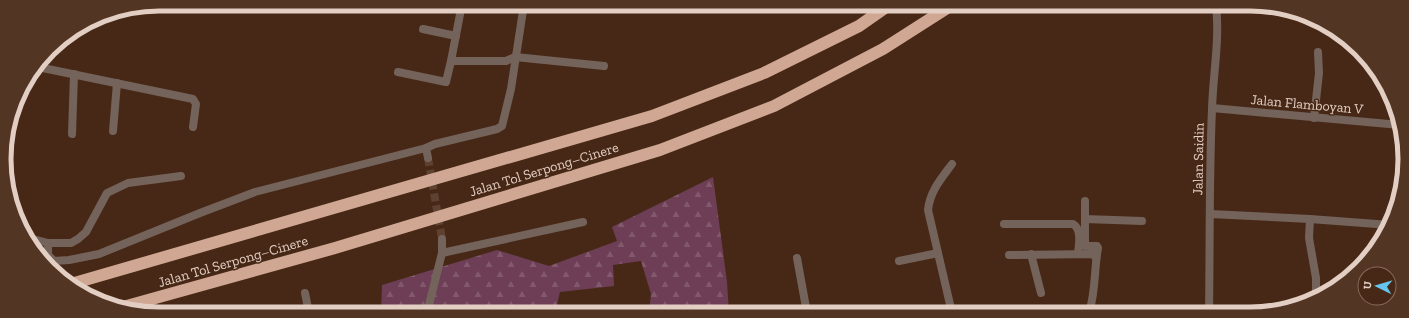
<svg xmlns="http://www.w3.org/2000/svg" width="1409" height="318" viewBox="0 0 1409 318" font-family="'Zilla Slab',serif">
  <defs>
    <pattern id="forest-firs" width="22" height="20" patternUnits="userSpaceOnUse"><rect width="22" height="20" fill="#6d3e55"/><path d="M5 1l3.5 6h-7zM16 11l3.5 6h-7z" fill="#82596c"/></pattern>
  </defs>
  <rect width="100%" height="100%" fill="#472816"/>
  <polygon fill="url(#forest-firs)" points="713,177 727,282 729,313 649,313 651,294 641,261 613,265 614,286 560,292 555,313 381,313 382,285 497,250 549,266 617,241 612,227"/>
  <g fill="none" stroke-linecap="round" stroke-linejoin="round">
    <polyline stroke="#5e4130" stroke-width="8" stroke-dasharray="8 4" stroke-linecap="butt" points="428,158 442,239"/>
    <g stroke="#74635b" stroke-width="8">
      <polyline points="462,4 451,61 506,61 515,57 604,66"/>
      <polyline points="423,29 456,36"/>
      <polyline points="38,67 193,99 196,104 193,127"/>
      <polyline points="398,72 446,82 451,61"/>
      <polyline points="1212,108 1400,125"/>
      <polyline points="1314,118 1319,73 1318,52"/>
      <polyline points="113,131 117,83"/>
      <polyline points="72,134 74,74"/>
      <polyline points="428,158 426,148 435,144 497,129 502,126 511,89 524,4"/>
      <path d="M 1085,201 L 1085,246 L 1097,246 L 1098,248 C 1094,270 1096,290 1089,313"/>
      <polyline points="1210,214 1310,219 1390,225"/>
      <polyline points="1085,219 1142,221"/>
      <polyline points="1310,219 1309,238 1316,278 1316,299"/>
      <path d="M 1004,224 L 1073,224 C 1082,229 1079,245 1078,254"/>
      <polyline points="29,238 48,243 71,243 78,239 86,232 107,193 128,183 181,176"/>
      <polyline points="48,243 48,255 54,261 69,260 99,254 200,213 255,192 426,148"/>
      <polyline points="442,253 583,222"/>
      <polyline points="1031,254 1041,293"/>
      <polyline points="1009,255 1093,254 1096,258"/>
      <polyline points="797,258 807,313"/>
      <polyline points="899,261 938,253"/>
      <polyline points="305,293 309,313"/>
      <polyline points="427,313 442,253 442,239"/>
      <path d="M 952,313 L 928,210 C 930,191 941,179 952,164"/>
      <path d="M 1209,313 C 1210,245 1209,177 1212,109 C 1213,74 1220,40 1216,5"/>
    </g>
    <polyline stroke="#997f71" stroke-width="8" points="5,151 5,147"/>
    <g stroke="#cfa792" stroke-width="12">
      <polyline points="71,284 652,116 764,73 859,26 889,5"/>
      <polyline points="123,307 335,248 660,150 774,106 883,49 952,5"/>
    </g>
  </g>
  <g text-anchor="middle" stroke-width="3" stroke-linejoin="round" paint-order="stroke">
    <g font-size="14" fill="#e3cec3" stroke="#472816">
      <text transform="translate(1307 104) rotate(5)" y="5">Jalan Flamboyan V</text>
      <text transform="translate(1198 159) rotate(-89)" y="5">Jalan Saidin</text>
      <text transform="translate(544 169) rotate(-17)" y="5">Jalan Tol Serpong–Cinere</text>
      <text transform="translate(233 261) rotate(-16)" y="5">Jalan Tol Serpong–Cinere</text>
    </g>
  </g>
  <path d="M0 0H1409V318H0ZM159 11H1250A148 148 0 0 1 1398 159V159A148 148 0 0 1 1250 307H159A148 148 0 0 1 11 159V159A148 148 0 0 1 159 11Z" fill="#533524" fill-rule="evenodd"/>
  <path fill="none" stroke="#e3cec3" stroke-width="5" d="M159 11H1250A148 148 0 0 1 1398 159V159A148 148 0 0 1 1250 307H159A148 148 0 0 1 11 159V159A148 148 0 0 1 159 11Z"/>
  <g transform="translate(1377 286) rotate(275)"><circle r="19" fill="#472816" stroke="#856a5b"/>
  <path d="M0-3L7 15L0 10L-7 15Z" fill="#65c5ee"/>
  <text y="-6" font-size="11" font-weight="bold" text-anchor="middle" fill="#e3cec3">U</text>
  </g>
</svg>
